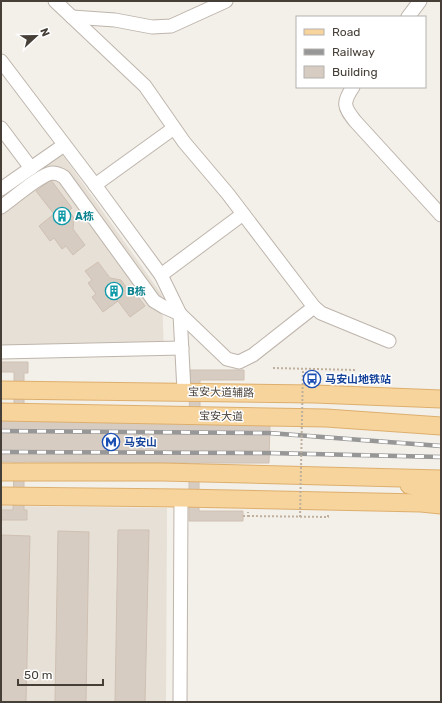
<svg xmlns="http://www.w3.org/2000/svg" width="442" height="703" viewBox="0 0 442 703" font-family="Rubik,'Noto Sans SC',sans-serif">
  <rect width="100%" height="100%" fill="#f3efe9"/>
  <g fill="#e7e0d7">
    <polygon points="62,154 162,295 164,354 1,358 1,198"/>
    <polygon points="1,506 167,508 166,702 1,702"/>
  </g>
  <g fill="#d7ccc2" stroke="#cfc0b2">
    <polygon points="51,180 72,208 69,211 74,218 73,229 85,245 73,255 66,246 62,249 54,238 50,241 39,226 54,214 36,191"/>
    <polygon points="98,262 110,278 121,280 126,287 129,285 145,306 130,317 118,301 103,312 92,297 96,294 88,283 92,280 85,271"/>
    <polygon points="1,362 28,362 28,373 24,373 24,421 189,422 190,370 244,370 244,380 200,380 200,422 270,423 269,463 199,463 199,511 243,511 243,521 189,521 189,463 24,462 24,510 27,510 27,520 1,520 1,510 13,510 14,462 1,462 1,421 14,421 14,372 1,372"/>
    <polygon points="118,530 149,530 145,702 115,702"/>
    <polygon points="58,531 89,532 86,702 55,702"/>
    <polygon points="1,535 30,536 26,702 1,702"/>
  </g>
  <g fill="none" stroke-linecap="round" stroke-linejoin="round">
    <defs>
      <g id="minor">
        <polyline points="55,1 145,86 184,142 228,194 314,307 321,313 389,341"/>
        <polyline points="72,17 115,20 152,27 171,26 226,1"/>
        <polyline points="408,17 420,1"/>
        <polyline points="1,61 95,185 161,275 180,314 184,391"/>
        <path d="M 353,87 C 342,103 344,107 355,121 L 441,215"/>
        <polyline points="1,128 31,168"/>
        <polyline points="95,185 174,128"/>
        <polyline points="1,189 64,145"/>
        <path d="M 1,207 C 13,199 39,175 52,173 C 57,173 61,175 64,177 L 154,301 L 164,307 L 180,314 L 227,359 L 239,362 L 253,355 L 314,307"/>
        <polyline points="161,275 243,214"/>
        <polyline points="1,352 182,348"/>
        <polyline points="180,702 181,498"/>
      </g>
      <g id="major">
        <polyline points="1,390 315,394 441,399"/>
        <polyline points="1,412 326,418 441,426"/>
        <polyline points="1,472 162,472 441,479"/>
        <polyline points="409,485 441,493"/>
        <polyline points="1,496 181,498 421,503 441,505"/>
      </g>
    </defs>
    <use href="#minor" stroke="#beb5ac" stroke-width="15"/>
    <use href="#major" stroke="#ddaf6d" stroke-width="19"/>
    <g stroke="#bfb09e" stroke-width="2" stroke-dasharray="2 2" stroke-linecap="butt">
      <polyline points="273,368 356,370"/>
      <polyline points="243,516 248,516 248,512"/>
      <polyline points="248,516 328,517 328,514"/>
    </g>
    <use href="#minor" stroke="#fff" stroke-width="13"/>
    <use href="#major" stroke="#f8d49d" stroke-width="17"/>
    <defs>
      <g id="rail">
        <polyline points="1,431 269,433 441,446"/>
        <polyline points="1,452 269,453 441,457"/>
      </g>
    </defs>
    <use href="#rail" stroke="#979797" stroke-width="4.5"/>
    <use href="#rail" stroke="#fff" stroke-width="3" stroke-dasharray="9" stroke-linecap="butt"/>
    <polyline stroke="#bfb09e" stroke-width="2" stroke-dasharray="2 2" stroke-linecap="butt" points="300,517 303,369"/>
  </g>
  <defs>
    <symbol id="building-ring" viewBox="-11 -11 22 22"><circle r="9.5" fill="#fff" stroke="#0f9aa8" stroke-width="1.5"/><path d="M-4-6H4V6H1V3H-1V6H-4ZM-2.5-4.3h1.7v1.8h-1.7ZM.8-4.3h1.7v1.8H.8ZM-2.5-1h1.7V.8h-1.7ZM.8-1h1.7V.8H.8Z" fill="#0f9aa8"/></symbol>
    <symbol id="bus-ring" viewBox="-11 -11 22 22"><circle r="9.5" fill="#fff" stroke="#1a4fb4" stroke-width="1.5"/><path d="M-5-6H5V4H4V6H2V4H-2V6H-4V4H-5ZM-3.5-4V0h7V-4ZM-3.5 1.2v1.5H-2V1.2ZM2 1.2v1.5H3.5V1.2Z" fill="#1a4fb4"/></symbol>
    <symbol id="metro-ring" viewBox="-11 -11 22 22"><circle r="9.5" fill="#fff" stroke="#1a4fb4" stroke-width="1.5"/><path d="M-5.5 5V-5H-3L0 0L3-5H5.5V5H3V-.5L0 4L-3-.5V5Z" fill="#1a4fb4"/></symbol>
  </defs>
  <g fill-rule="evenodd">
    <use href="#building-ring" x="52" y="206" width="20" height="20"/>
    <use href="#building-ring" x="104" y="281" width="20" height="20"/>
    <use href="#bus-ring" x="302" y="369" width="20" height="20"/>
    <use href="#metro-ring" x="101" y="432" width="20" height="20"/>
  </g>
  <g text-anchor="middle" stroke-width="3" stroke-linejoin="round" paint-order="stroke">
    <g font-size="11" font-weight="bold" fill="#0d838f" stroke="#fff" text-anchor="start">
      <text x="75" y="220">A栋</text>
      <text x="127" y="295">B栋</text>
    </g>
    <g font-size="11" font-weight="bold" fill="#164399" stroke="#fff" text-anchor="start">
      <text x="325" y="383">马安山地铁站</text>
      <text x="124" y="446">马安山</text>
    </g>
    <g font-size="11" fill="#463f37" stroke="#fff">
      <text transform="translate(221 392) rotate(1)" y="4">宝安大道辅路</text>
      <text transform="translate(221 416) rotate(1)" y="4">宝安大道</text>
    </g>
  </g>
  <rect width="442" height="703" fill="none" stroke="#463f37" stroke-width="4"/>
  <rect x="296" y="16" width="130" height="72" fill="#ffffff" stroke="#b5b2af"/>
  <rect x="304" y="29" width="20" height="6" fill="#f8d49d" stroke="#b5b2af"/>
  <text x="332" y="36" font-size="12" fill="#463f37">Road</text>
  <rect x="304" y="49" width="20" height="6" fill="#979797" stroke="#b5b2af"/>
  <text x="332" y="56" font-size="12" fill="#463f37">Railway</text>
  <rect x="304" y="66" width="20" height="12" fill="#d7ccc2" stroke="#b5b2af"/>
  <text x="332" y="76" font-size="12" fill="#463f37">Building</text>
  <g transform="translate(36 36) rotate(68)" stroke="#ffffff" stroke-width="3" paint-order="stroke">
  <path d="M0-3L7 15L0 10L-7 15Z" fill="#463f37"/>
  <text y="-6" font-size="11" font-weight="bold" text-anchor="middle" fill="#463f37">N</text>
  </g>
  <path d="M18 679v6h85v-6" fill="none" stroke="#463f37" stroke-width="2"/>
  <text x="24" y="679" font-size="12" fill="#463f37" stroke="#ffffff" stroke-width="3" paint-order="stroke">50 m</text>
</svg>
